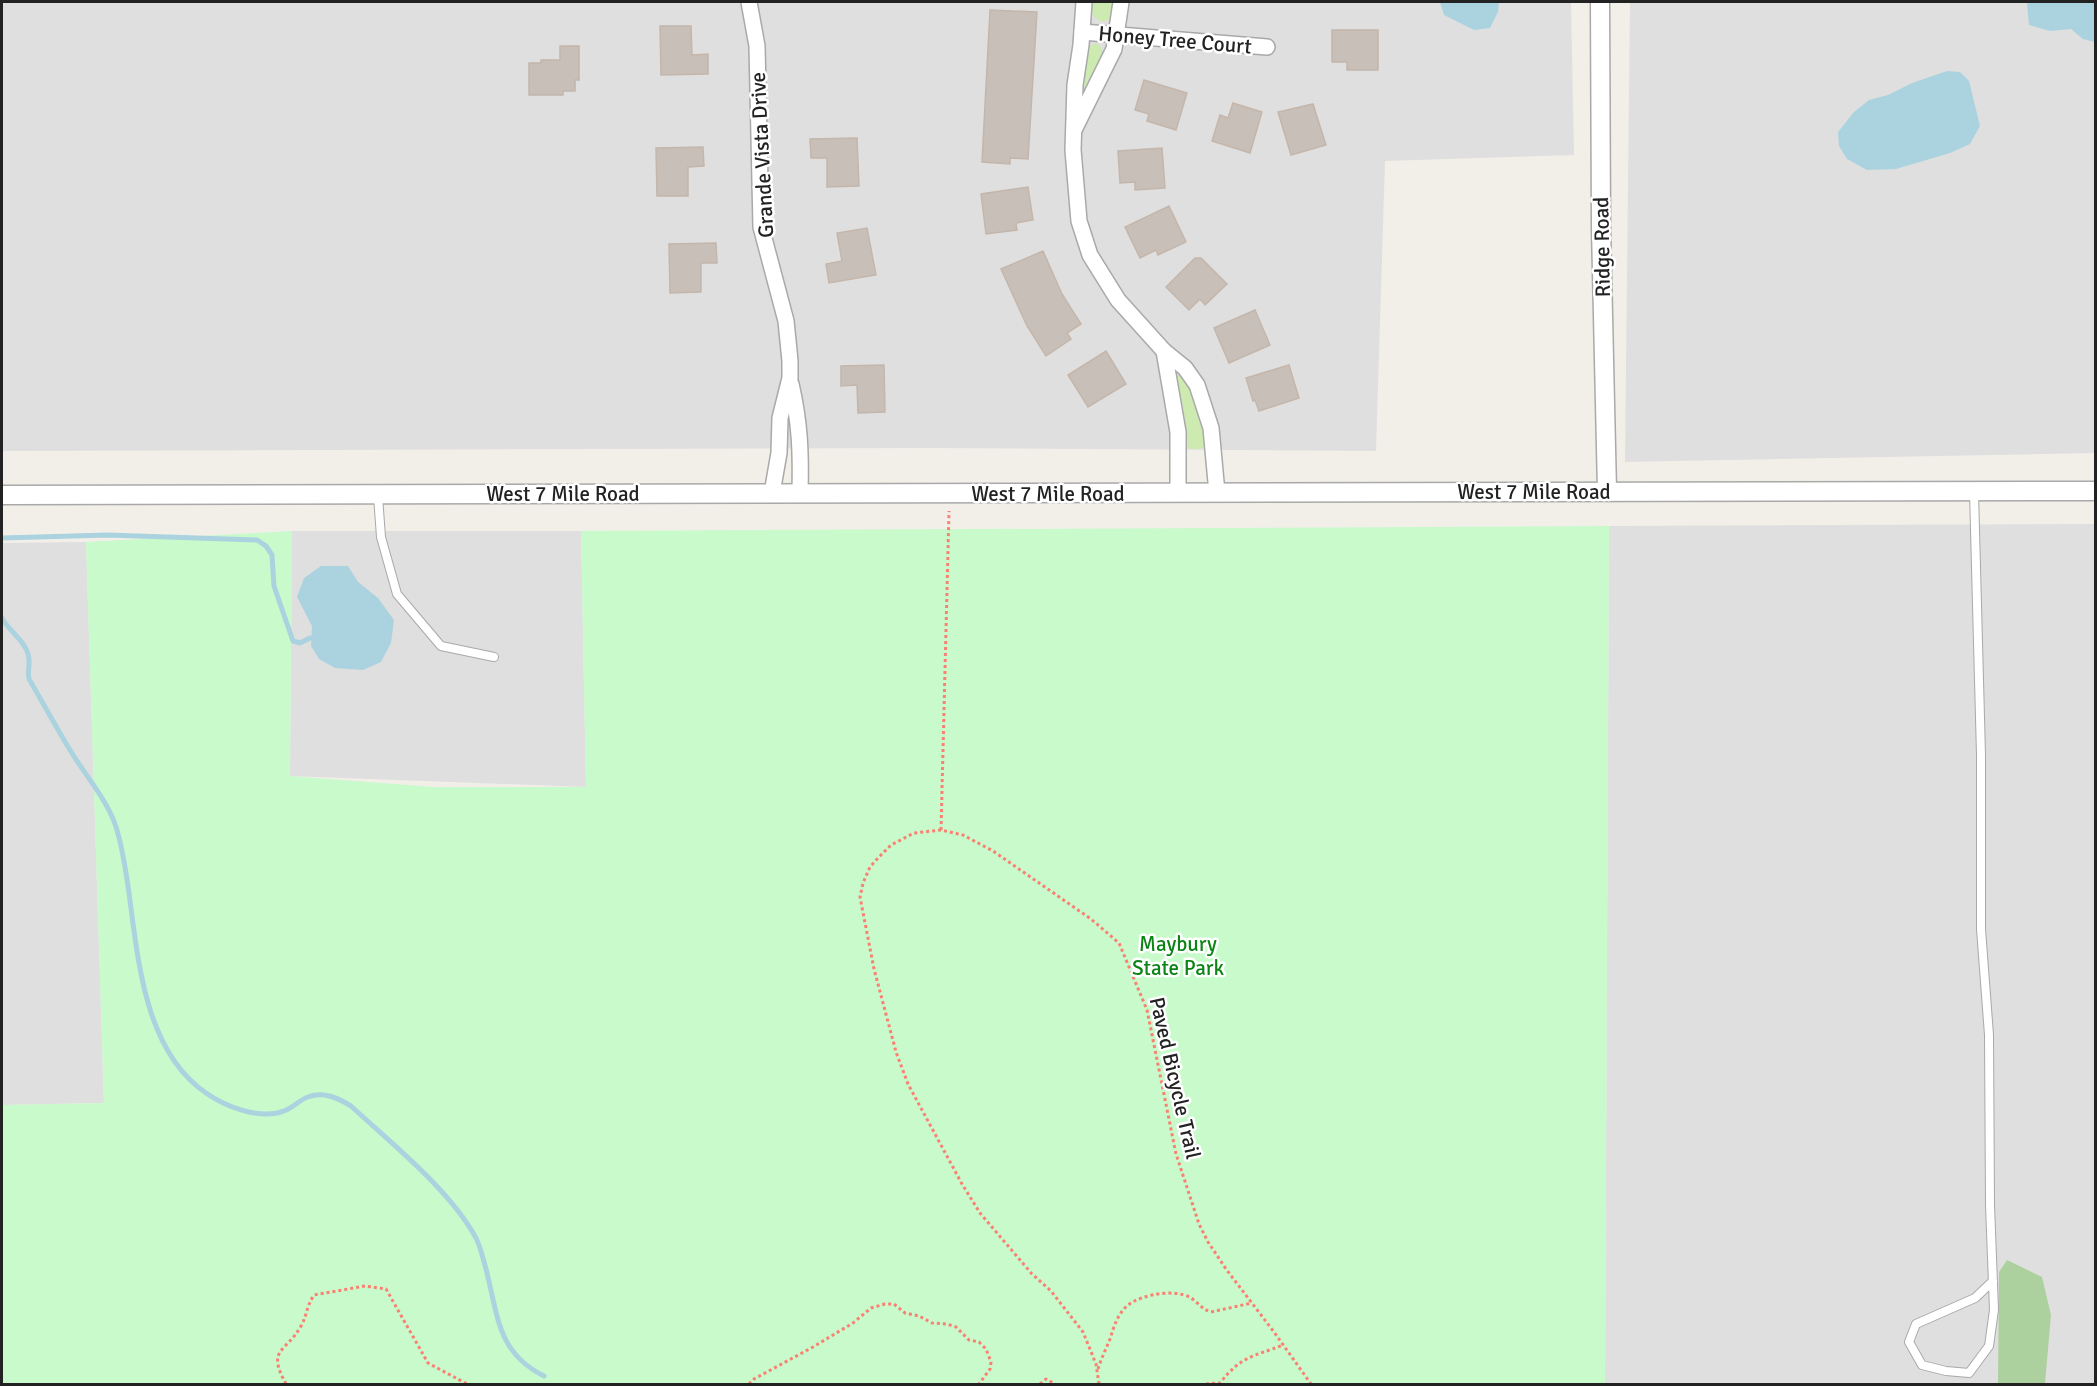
<svg xmlns="http://www.w3.org/2000/svg" width="2097" height="1386" viewBox="0 0 2097 1386" font-family="Signika,sans-serif">
  <rect width="100%" height="100%" fill="#f2efe9"/>
  <g fill="#e0dfdf">
    <polygon points="2,2 1571,2 1574,155 1385,161 1376,451 927,448 2,451"/>
    <polygon points="1630,2 2095,2 2095,453 1625,462"/>
    <polygon points="2095,524 2095,1384 1605,1384 1609,526"/>
    <polygon points="292,531 581,531 586,787 290,776"/>
    <polygon points="86,542 104,1103 2,1105 2,543"/>
  </g>
  <g fill="#cdebb0">
    <path d="M 1091,2 L 1114,2 L 1112,17 C 1099,28 1090,16 1091,2 Z"/>
    <polygon points="1097,43 1102,49 1101,58 1090,85 1084,87 1082,84 1088,47"/>
    <path d="M 1179,374 L 1181,374 C 1194,392 1207,423 1205,446 L 1201,449 L 1189,449 L 1186,441 L 1184,411 L 1177,377 Z"/>
  </g>
  <polygon fill="#add19e" points="2007,1260 2042,1277 2051,1315 2045,1384 1998,1384 1999,1272"/>
  <polygon fill="#c8facc" points="1609,526 1605,1384 2,1384 2,1105 104,1103 86,542 292,531 290,776 434,787 586,787 581,531"/>
  <g fill="#aad3df">
    <polygon points="1440,2 1499,2 1498,12 1490,28 1474,30 1444,15"/>
    <polygon points="2029,2 2095,2 2095,42 2083,39 2071,29 2050,31 2029,25 2027,4"/>
    <polygon points="1947,71 1960,72 1969,81 1980,126 1970,144 1950,153 1896,169 1867,170 1847,159 1839,146 1838,132 1854,112 1869,100 1888,95 1912,83"/>
    <polygon points="321,566 348,566 358,582 378,598 394,620 391,643 381,662 363,670 335,668 319,659 311,646 312,626 297,597 304,578"/>
  </g>
  <g fill="none" stroke-linecap="round" stroke-linejoin="round">
    <g stroke="#aad3df" stroke-width="5">
      <polyline points="2,538 108,535 257,540 266,546 272,555 274,586 293,641 300,643 310,638"/>
      <path d="M 2,618 C 8,630 25,641 28,654 C 31,662 27,671 29,679 C 43,703 56,727 70,750 C 85,775 105,797 115,824 C 122,844 125,866 128,886 C 138,956 143,1050 206,1093 C 226,1107 260,1120 284,1111 C 293,1108 299,1100 308,1097 C 323,1091 338,1098 351,1106 C 391,1143 450,1190 476,1238 C 481,1248 483,1259 486,1269 C 498,1315 497,1353 544,1376"/>
    </g>
  </g>
  <g fill="#c7bfb8" stroke="#c4b6ab" stroke-width="1.5">
    <polygon points="990,10 1037,12 1028,159 1010,158 1010,164 982,162"/>
    <polygon points="660,26 691,26 692,55 708,54 708,74 661,75"/>
    <polygon points="1332,30 1378,30 1378,70 1347,70 1347,62 1332,62"/>
    <polygon points="560,46 579,46 579,80 575,80 575,91 563,91 563,95 529,95 529,63 541,63 541,60 560,60"/>
    <polygon points="1144,80 1187,93 1176,130 1147,121 1149,114 1135,110"/>
    <polygon points="1233,103 1262,112 1250,153 1212,141 1220,115 1228,118"/>
    <polygon points="1313,104 1326,145 1291,155 1278,112"/>
    <polygon points="857,138 859,186 827,187 827,158 811,158 810,139"/>
    <polygon points="703,147 704,166 688,167 688,196 657,196 656,148"/>
    <polygon points="1162,148 1165,188 1135,190 1135,182 1120,183 1118,151"/>
    <polygon points="1028,187 1033,220 1016,223 1017,230 986,234 981,194"/>
    <polygon points="1169,206 1186,242 1158,255 1156,250 1140,258 1125,227"/>
    <polygon points="867,228 876,275 829,283 826,264 842,261 837,233"/>
    <polygon points="716,243 717,263 701,263 701,292 670,293 669,244"/>
    <polygon points="1043,251 1062,294 1081,324 1067,333 1071,339 1046,356 1027,326 1001,269"/>
    <polygon points="1195,258 1201,258 1227,284 1205,305 1200,299 1189,310 1166,287"/>
    <polygon points="1255,310 1270,345 1229,363 1214,328"/>
    <polygon points="1106,351 1126,384 1088,407 1068,375"/>
    <polygon points="884,365 885,412 858,413 857,385 841,386 841,366"/>
    <polygon points="1289,365 1299,398 1259,411 1255,400 1253,401 1246,378"/>
  </g>
  <g fill="none" stroke-linecap="round" stroke-linejoin="round">
    <defs>
      <g id="service">
        <polyline points="1974,492 1981,755 1981,929 1989,1035 1990,1205 1994,1310 1989,1346 1969,1373 1946,1371 1922,1365 1909,1342 1916,1324 1975,1298 1993,1281"/>
        <polyline points="378,496 381,537 397,594 441,646 494,657"/>
      </g>
      <g id="minor">
        <polyline points="749,2 757,46 761,227 786,321 790,361 790,378 780,418 779,453 772,493"/>
        <polyline points="1084,2 1081,45 1075,85 1073,150 1079,221 1090,255 1118,300 1164,351 1185,368 1197,385 1211,428 1217,493"/>
        <polyline points="1082,32 1267,47"/>
        <polyline points="1075,128 1114,49 1121,2"/>
        <polyline points="1164,351 1178,432 1178,493"/>
        <path d="M 791,384 C 800,423 801,453 800,493"/>
      </g>
      <g id="tertiary">
        <polyline points="1600,2 1601,228 1607,491"/>
        <polyline points="2,495 2096,491"/>
      </g>
    </defs>
    <use href="#service" stroke="#a9a9a9" stroke-width="10"/>
    <use href="#minor" stroke="#a9a9a9" stroke-width="18"/>
    <use href="#tertiary" stroke="#a9a9a9" stroke-width="21"/>
    <g stroke="#fa8072" stroke-width="3" stroke-dasharray="3 3" stroke-linecap="butt">
      <polyline points="941,830 949,511"/>
      <path d="M 1098,1369 C 1101,1359 1106,1349 1110,1339 C 1118,1313 1123,1302 1152,1295 C 1162,1293 1174,1292 1184,1295 C 1196,1298 1200,1309 1211,1312 L 1252,1303"/>
      <path d="M 286,1384 C 266,1348 286,1353 301,1326 C 307,1316 306,1307 314,1295 L 365,1286 L 386,1289 L 428,1363 L 467,1384"/>
      <polyline points="749,1384 754,1379 813,1347 853,1323 871,1308 885,1304 894,1304 905,1313 919,1316 932,1323 947,1324 956,1327 969,1340 979,1342 986,1349 991,1362 990,1369 979,1384"/>
      <polyline points="1040,1384 1046,1379 1055,1384"/>
      <polyline points="1099,1384 1096,1364 1083,1332 1051,1291 1032,1274 980,1213 962,1184 908,1084 896,1052 874,969 860,897 863,883 870,867 879,857 891,845 914,833 941,830 963,835 993,851 1091,919 1119,943 1147,1010 1176,1154 1199,1224 1208,1242 1226,1269 1274,1332 1311,1384"/>
      <path d="M 1206,1384 L 1220,1383 C 1242,1355 1253,1357 1283,1345"/>
    </g>
    <use href="#service" stroke="#fff" stroke-width="8"/>
    <use href="#minor" stroke="#fff" stroke-width="15"/>
    <use href="#tertiary" stroke="#fff" stroke-width="18"/>
  </g>
  <g text-anchor="middle" stroke-width="5" stroke-linejoin="round" paint-order="stroke">
    <g font-size="21" fill="#222" stroke="#fff">
      <text transform="translate(1175 40) rotate(5)" y="7">Honey Tree Court</text>
      <text transform="translate(762 155) rotate(-93)" y="7">Grande Vista Drive</text>
      <text transform="translate(1602 247) rotate(-91)" y="7">Ridge Road</text>
      <text x="1534" y="499">West 7 Mile Road</text>
      <text x="563" y="501">West 7 Mile Road</text>
      <text x="1048" y="501">West 7 Mile Road</text>
      <text transform="translate(1175 1078) rotate(77)" y="7">Paved Bicycle Trail</text>
    </g>
    <g font-size="21" fill="#0c8416" stroke="#fff">
      <text x="1178" y="951">Maybury<tspan x="1178" dy="24">State Park</tspan></text>
    </g>
  </g>
  <rect width="2097" height="1386" fill="none" stroke="#222222" stroke-width="6"/>
</svg>
